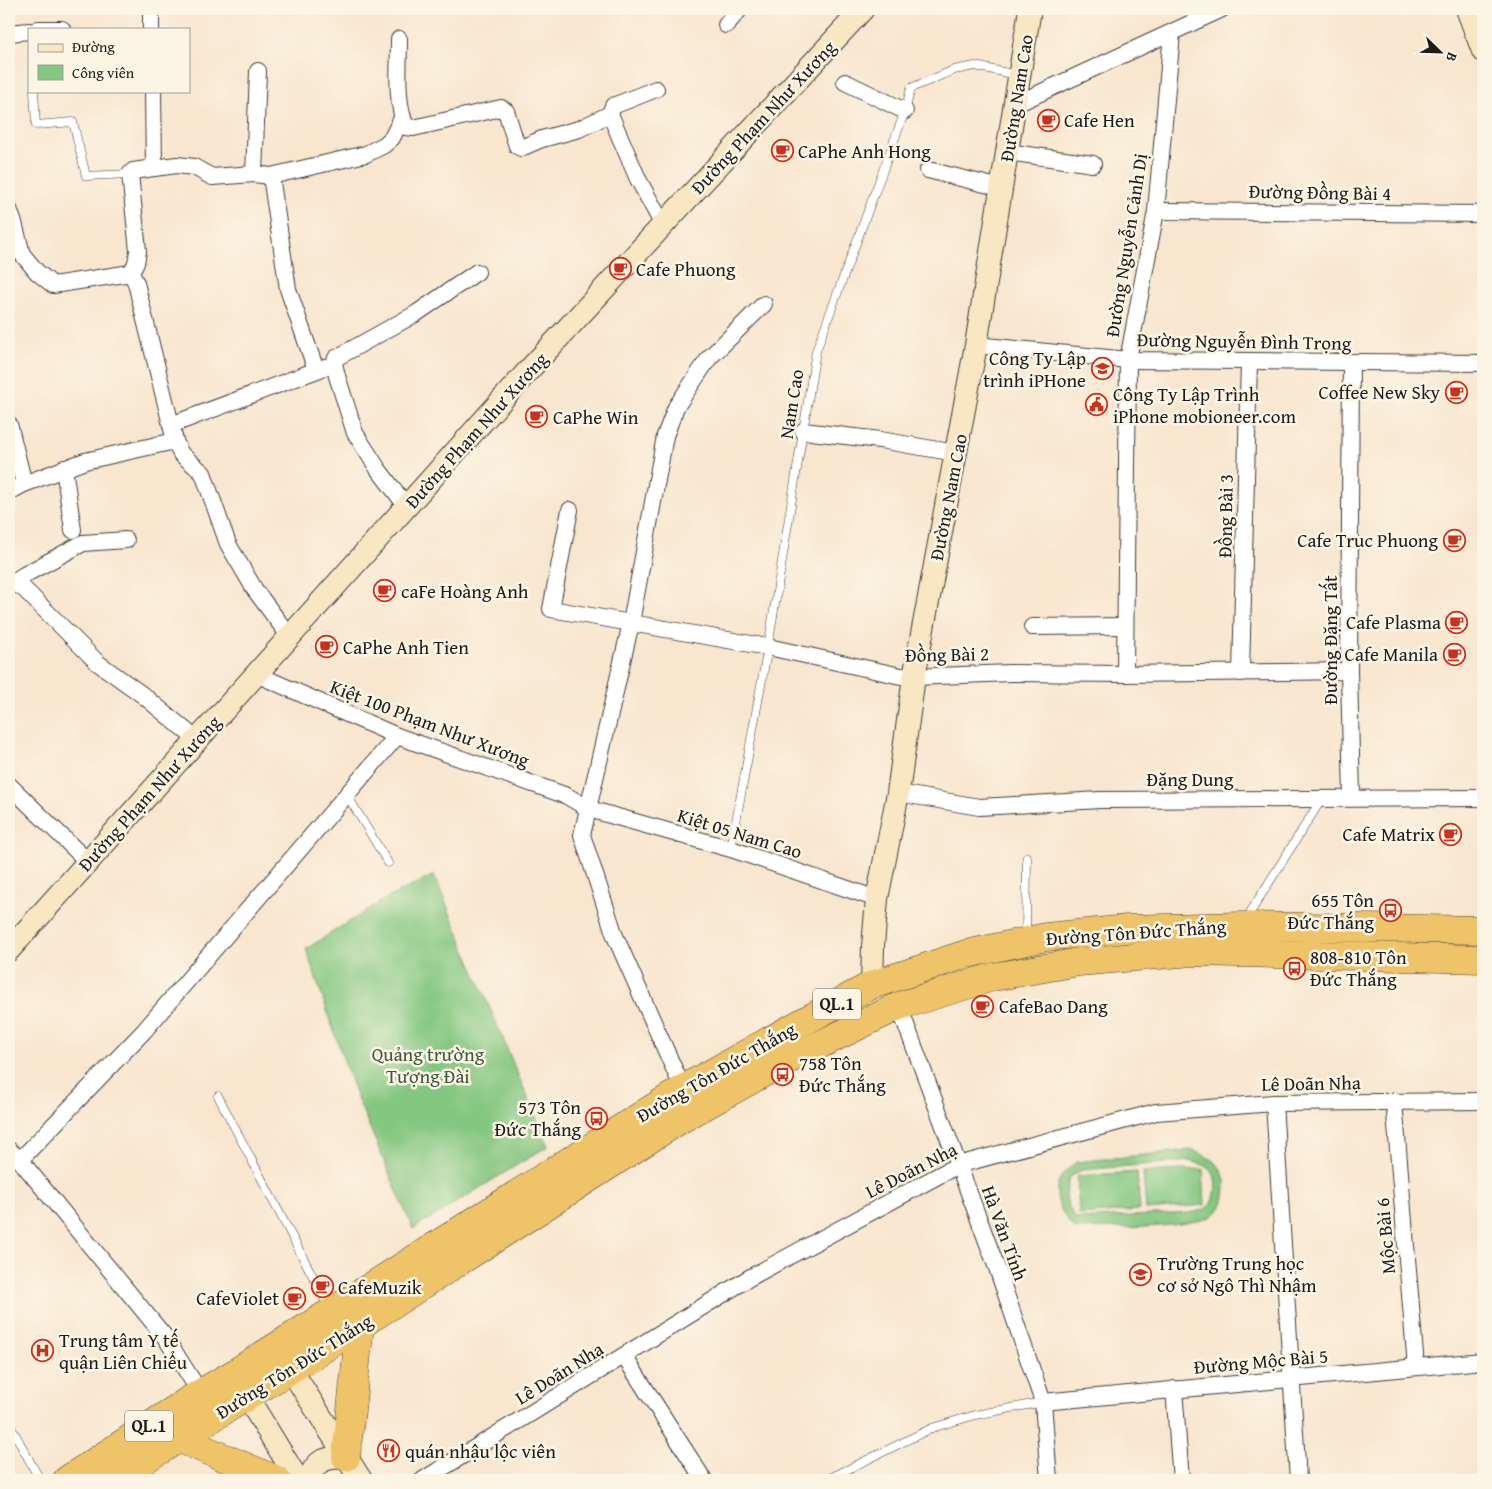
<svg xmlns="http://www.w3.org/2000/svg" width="1492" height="1489" viewBox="0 0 1492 1489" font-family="'Gentium Book Plus',serif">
  <rect width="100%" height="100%" fill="#fcf5e5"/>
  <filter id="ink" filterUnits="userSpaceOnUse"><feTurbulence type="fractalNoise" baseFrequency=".02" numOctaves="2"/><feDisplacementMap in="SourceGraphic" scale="10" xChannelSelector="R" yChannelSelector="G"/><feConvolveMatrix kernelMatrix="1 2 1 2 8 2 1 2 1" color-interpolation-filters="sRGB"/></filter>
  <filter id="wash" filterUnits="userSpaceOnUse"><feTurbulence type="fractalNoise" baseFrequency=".0096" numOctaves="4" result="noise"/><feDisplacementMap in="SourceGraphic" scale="20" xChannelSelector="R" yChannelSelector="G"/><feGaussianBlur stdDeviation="1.12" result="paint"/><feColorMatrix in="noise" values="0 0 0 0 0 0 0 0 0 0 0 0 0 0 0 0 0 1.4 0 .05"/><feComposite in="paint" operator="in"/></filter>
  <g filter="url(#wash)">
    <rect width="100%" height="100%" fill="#f8e6cf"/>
    <g fill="#84c780" stroke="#50724e" fill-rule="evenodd">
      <polygon points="434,875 548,1146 413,1229 355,1093 306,949 385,899"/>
      <path d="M 1191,1150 C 1206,1155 1223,1163 1225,1182 C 1225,1193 1224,1206 1215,1214 C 1199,1229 1101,1228 1075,1229 C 1064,1218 1053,1199 1058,1183 C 1061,1174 1069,1168 1076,1162 ZM 1189,1161 C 1197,1163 1205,1164 1211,1170 C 1219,1179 1216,1199 1208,1207 C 1204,1210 1195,1212 1189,1213 L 1076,1219 C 1065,1204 1064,1195 1070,1177 L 1082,1170 Z"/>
      <polygon points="1203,1169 1205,1205 1146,1210 1143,1172"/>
      <polygon points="1137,1172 1140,1210 1079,1215 1077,1176"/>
    </g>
  </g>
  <g filter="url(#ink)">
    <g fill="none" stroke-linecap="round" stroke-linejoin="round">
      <defs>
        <g id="lane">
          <polyline points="34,91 36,125 73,122 86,176 130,174"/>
          <polyline points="347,795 388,863"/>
          <polyline points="731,849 768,647 816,351 905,111 911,88 954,70 975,66 1017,75"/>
          <polyline points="1246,919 1321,800"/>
          <polyline points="1026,936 1027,857"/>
          <polyline points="218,1096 329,1307"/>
          <polyline points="9,1425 15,1434 40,1480"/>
          <polyline points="826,1480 932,1428 975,1415 1043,1402"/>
        </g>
        <g id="street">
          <polyline points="151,10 151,29"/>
          <polyline points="726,25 740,9"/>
          <polyline points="38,29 62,29"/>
          <polyline points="9,33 29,31"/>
          <path d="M 399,39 C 399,67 395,100 406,127 L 413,128 L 501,108 L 506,111 L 517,146 L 521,148 L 542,139 L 579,129 L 610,114 L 613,106 L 656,89"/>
          <polyline points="845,82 905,111"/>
          <polyline points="1014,105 1222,9"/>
          <polyline points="610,114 638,179 663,225"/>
          <polyline points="1007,152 1093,164"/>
          <polyline points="154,168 177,165 194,167 212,177 254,174 271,176 366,154 384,145 392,138 402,118"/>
          <polyline points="928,170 1001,188"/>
          <polyline points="254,174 258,71"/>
          <polyline points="271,176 288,289 316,370"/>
          <polyline points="9,209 14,223 22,254 37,272 53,285 131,273 136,283 175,441 181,454 203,473 228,544 255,590 290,637"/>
          <polyline points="1156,211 1483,214"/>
          <polyline points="131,273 136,263 138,251 130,174 133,171 154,168 153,91"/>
          <polyline points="976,345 1128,360 1483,363"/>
          <polyline points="1351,362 1349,671 1352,798"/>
          <polyline points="9,424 24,484"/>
          <polyline points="171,425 325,367"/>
          <polyline points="803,431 880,440 956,453"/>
          <polyline points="64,468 73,530"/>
          <polyline points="9,492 24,484 85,461 175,441"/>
          <polyline points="407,507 378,469 355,433 337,376 334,363 336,358 417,313 477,272"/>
          <polyline points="570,510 551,609 768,647 901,676 914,677 1010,673 1125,674 1349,671"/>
          <polyline points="12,583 24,575 83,543 126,540"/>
          <polyline points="9,584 12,583 22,587 98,663 144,696 197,740"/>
          <polyline points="1032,627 1125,626"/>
          <polyline points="1241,673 1249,361"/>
          <polyline points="256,674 397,736 567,796 589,809 731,849 877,899"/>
          <polyline points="1125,674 1128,360 1156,211 1172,33"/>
          <polyline points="9,785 88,862"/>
          <polyline points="898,793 979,807 1100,800 1483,798"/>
          <polyline points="899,1006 997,1268 1043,1402 1049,1480"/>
          <polyline points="683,1089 615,936 582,835 631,623 665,436 676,407 709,358 764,304"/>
          <polyline points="1394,1101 1416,1367"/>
          <polyline points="1274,1103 1298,1480"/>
          <polyline points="9,1150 20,1160 165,1337 201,1394"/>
          <polyline points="20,1160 144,1031 397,736"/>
          <polyline points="624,1356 704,1480"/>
          <polyline points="1174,1389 1181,1480"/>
          <polyline points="1043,1402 1483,1361"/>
          <polyline points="423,1480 749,1278 958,1165 1156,1112 1274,1103 1483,1101"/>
        </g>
        <g id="secondary">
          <polyline points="1467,9 1483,51"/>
          <polyline points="9,950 527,372 863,9"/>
          <polyline points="872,985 873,946 877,899 898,793 914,677 976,345 1030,9"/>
          <polyline points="281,1354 361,1480"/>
          <polyline points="238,1382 298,1480"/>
          <path d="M 309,1480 C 316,1458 326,1458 346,1457"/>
        </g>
        <g id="highway">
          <polyline points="178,1438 277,1480"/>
          <polyline points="346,1457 360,1325"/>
          <polyline points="67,1480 197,1395 233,1374 683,1089 801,1023 872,985 966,954 1046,937 1127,929 1242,926 1483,930"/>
          <polyline points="112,1480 312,1356 681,1119 776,1066 899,1006 993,977 1079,962 1192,952 1483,959"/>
        </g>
      </defs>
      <use href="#lane" stroke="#3d3a37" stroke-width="9"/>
      <use href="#street" stroke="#3d3a37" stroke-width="18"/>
      <use href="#secondary" stroke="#3d3a37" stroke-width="24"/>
      <use href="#highway" stroke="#3d3a37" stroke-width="29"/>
      <use href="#lane" stroke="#fff" stroke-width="8"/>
      <use href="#street" stroke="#fff" stroke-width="16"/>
      <use href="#secondary" stroke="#f9e7c3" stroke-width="22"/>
      <use href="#highway" stroke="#efc469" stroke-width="28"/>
    </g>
  </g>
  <defs>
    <symbol id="cafe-ring" viewBox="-11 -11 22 22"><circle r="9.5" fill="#fcf5e5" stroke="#c8321e" stroke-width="1.5"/><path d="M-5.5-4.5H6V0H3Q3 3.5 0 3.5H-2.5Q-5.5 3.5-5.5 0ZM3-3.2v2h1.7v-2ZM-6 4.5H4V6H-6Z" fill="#c8321e"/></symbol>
    <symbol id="school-ring" viewBox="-11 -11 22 22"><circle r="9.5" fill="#fcf5e5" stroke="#c8321e" stroke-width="1.5"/><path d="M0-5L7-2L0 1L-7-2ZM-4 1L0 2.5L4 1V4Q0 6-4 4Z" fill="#c8321e"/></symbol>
    <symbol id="civic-ring" viewBox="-11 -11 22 22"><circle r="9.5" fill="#fcf5e5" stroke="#c8321e" stroke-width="1.5"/><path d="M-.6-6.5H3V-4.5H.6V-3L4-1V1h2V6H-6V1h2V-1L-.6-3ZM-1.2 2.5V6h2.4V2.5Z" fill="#c8321e"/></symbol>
    <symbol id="bus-ring" viewBox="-11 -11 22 22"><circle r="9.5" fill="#fcf5e5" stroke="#c8321e" stroke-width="1.5"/><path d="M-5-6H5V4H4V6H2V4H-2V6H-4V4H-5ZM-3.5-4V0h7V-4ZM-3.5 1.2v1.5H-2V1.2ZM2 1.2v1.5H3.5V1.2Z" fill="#c8321e"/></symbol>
    <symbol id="hospital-ring" viewBox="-11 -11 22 22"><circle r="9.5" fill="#fcf5e5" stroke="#c8321e" stroke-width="1.5"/><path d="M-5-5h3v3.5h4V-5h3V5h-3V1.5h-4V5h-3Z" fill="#c8321e"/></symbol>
    <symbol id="restaurant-ring" viewBox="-11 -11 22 22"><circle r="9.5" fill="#fcf5e5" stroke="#c8321e" stroke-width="1.5"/><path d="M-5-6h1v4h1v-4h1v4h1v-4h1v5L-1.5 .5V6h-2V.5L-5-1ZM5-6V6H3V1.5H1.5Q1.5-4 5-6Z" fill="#c8321e"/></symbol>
  </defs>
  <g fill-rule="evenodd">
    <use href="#cafe-ring" x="1036" y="108" width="25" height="25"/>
    <use href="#cafe-ring" x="770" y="138" width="25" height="25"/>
    <use href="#cafe-ring" x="608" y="256" width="25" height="25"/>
    <use href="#school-ring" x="1090" y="356" width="25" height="25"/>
    <use href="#cafe-ring" x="1444" y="380" width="25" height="25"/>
    <use href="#civic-ring" x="1084" y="392" width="25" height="25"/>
    <use href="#cafe-ring" x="524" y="404" width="25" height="25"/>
    <use href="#cafe-ring" x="1442" y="528" width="25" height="25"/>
    <use href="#cafe-ring" x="372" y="578" width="25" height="25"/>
    <use href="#cafe-ring" x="1444" y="610" width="25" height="25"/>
    <use href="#cafe-ring" x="314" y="634" width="25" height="25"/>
    <use href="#cafe-ring" x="1442" y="642" width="25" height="25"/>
    <use href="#cafe-ring" x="1438" y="822" width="25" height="25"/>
    <use href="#bus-ring" x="1378" y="898" width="25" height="25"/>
    <use href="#bus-ring" x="1282" y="956" width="25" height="25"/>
    <use href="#cafe-ring" x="970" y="994" width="25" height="25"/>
    <use href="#bus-ring" x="770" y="1062" width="25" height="25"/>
    <use href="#bus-ring" x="584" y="1106" width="25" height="25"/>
    <use href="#school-ring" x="1128" y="1262" width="25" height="25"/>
    <use href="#cafe-ring" x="310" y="1274" width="25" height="25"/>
    <use href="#cafe-ring" x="282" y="1286" width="25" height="25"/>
    <use href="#hospital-ring" x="30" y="1338" width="25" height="25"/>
    <use href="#restaurant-ring" x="376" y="1438" width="25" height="25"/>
  </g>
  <g text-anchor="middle" stroke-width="5" stroke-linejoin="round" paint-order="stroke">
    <g fill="#fcf5e5" stroke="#5f5d58" stroke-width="1">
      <rect x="813" y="988.5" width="48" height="31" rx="4"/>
      <rect x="125" y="1410.5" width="48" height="31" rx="4"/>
    </g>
    <g font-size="18" font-weight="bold" fill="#1c1c1c">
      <text x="837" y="1010">QL.1</text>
      <text x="149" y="1432">QL.1</text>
    </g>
    <g font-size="19" fill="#1c1c1c" stroke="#fcf5e5">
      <text transform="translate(1016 98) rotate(-81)" y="7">Đường Nam Cao</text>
      <text transform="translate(763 117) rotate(-47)" y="7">Đường Phạm Như Xương</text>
      <text transform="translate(1320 192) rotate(1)" y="7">Đường Đồng Bài 4</text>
      <text transform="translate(1126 245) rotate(-81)" y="7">Đường Nguyễn Cảnh Dị</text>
      <text transform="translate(1244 341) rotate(1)" y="7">Đường Nguyễn Đình Trọng</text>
      <text transform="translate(791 404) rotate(-81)" y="7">Nam Cao</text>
      <text transform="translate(476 430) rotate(-48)" y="7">Đường Phạm Như Xương</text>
      <text transform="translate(948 497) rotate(-79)" y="7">Đường Nam Cao</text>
      <text transform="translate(1225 516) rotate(-89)" y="7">Đồng Bài 3</text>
      <text transform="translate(1330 640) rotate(-90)" y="7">Đường Đặng Tất</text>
      <text transform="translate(947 654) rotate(-1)" y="7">Đồng Bài 2</text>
      <text transform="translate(430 723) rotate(21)" y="7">Kiệt 100 Phạm Như Xương</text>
      <text x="1190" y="786">Đặng Dung</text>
      <text transform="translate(149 793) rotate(-48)" y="7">Đường Phạm Như Xương</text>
      <text transform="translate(740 833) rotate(17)" y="7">Kiệt 05 Nam Cao</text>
      <text transform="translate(1136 932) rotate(-4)" y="7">Đường Tôn Đức Thắng</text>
      <text transform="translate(716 1072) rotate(-30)" y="7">Đường Tôn Đức Thắng</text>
      <text transform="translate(1311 1083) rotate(-1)" y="7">Lê Doãn Nhạ</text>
      <text transform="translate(911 1170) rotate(-27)" y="7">Lê Doãn Nhạ</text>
      <text transform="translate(1005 1233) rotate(70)" y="7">Hà Văn Tính</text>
      <text transform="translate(1385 1236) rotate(-95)" y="7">Mộc Bài 6</text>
      <text transform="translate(1261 1361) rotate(-5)" y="7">Đường Mộc Bài 5</text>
      <text transform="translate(294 1366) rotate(-32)" y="7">Đường Tôn Đức Thắng</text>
      <text transform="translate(559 1373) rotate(-32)" y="7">Lê Doãn Nhạ</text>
    </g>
    <g font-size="19" fill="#1c1c1c" stroke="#fcf5e5" text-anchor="start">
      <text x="1064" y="127">Cafe Hen</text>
      <text x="798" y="158">CaPhe Anh Hong</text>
      <text x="636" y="276">Cafe Phuong</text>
      <text x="1086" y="365" text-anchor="end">Công Ty Lập<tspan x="1086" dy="22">trình iPHone</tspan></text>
      <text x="1440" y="399" text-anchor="end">Coffee New Sky</text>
      <text x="1113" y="401">Công Ty Lập Trình<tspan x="1113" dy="22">iPhone mobioneer.com</tspan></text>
      <text x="553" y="424">CaPhe Win</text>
      <text x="1438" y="547" text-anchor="end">Cafe Truc Phuong</text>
      <text x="401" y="598">caFe Hoàng Anh</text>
      <text x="1441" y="629" text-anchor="end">Cafe Plasma</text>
      <text x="343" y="654">CaPhe Anh Tien</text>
      <text x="1438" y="661" text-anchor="end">Cafe Manila</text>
      <text x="1435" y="841" text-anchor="end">Cafe Matrix</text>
      <text x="1374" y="907" text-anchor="end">655 Tôn<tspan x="1374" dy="22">Đức Thắng</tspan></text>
      <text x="1310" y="964">808-810 Tôn<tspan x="1310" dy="22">Đức Thắng</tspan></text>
      <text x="999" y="1013">CafeBao Dang</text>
      <text x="799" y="1070">758 Tôn<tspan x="799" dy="22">Đức Thắng</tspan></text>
      <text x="581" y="1114" text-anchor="end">573 Tôn<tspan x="581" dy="22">Đức Thắng</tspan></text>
      <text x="1157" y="1270">Trường Trung học<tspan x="1157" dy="22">cơ sở Ngô Thì Nhậm</tspan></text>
      <text x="338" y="1294">CafeMuzik</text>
      <text x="279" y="1305" text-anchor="end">CafeViolet</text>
      <text x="59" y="1347">Trung tâm Y tế<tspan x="59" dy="22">quận Liên Chiểu</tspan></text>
      <text x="405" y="1458">quán nhậu lộc viên</text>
    </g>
    <g font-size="19" fill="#40583f" stroke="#fcf5e5">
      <text x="428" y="1061">Quảng trường<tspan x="428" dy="22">Tượng Đài</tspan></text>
    </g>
  </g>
  <rect width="1492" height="1489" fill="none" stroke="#fcf5e5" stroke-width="30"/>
  <rect x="28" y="28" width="162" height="65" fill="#fcf5e5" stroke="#a29e95"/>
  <rect x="38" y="44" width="25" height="8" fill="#f9e7c3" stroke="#a29e95"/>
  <text x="72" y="52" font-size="15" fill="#1c1c1c">Đường</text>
  <rect x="38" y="65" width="25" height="15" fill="#84c780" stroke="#a29e95"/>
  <text x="72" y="78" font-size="15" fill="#1c1c1c">Công viên</text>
  <g transform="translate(1440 52) rotate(113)" stroke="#fcf5e5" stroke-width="4" paint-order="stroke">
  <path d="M0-4L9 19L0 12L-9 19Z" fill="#1c1c1c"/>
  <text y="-8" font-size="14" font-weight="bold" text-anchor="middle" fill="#1c1c1c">B</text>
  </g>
</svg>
